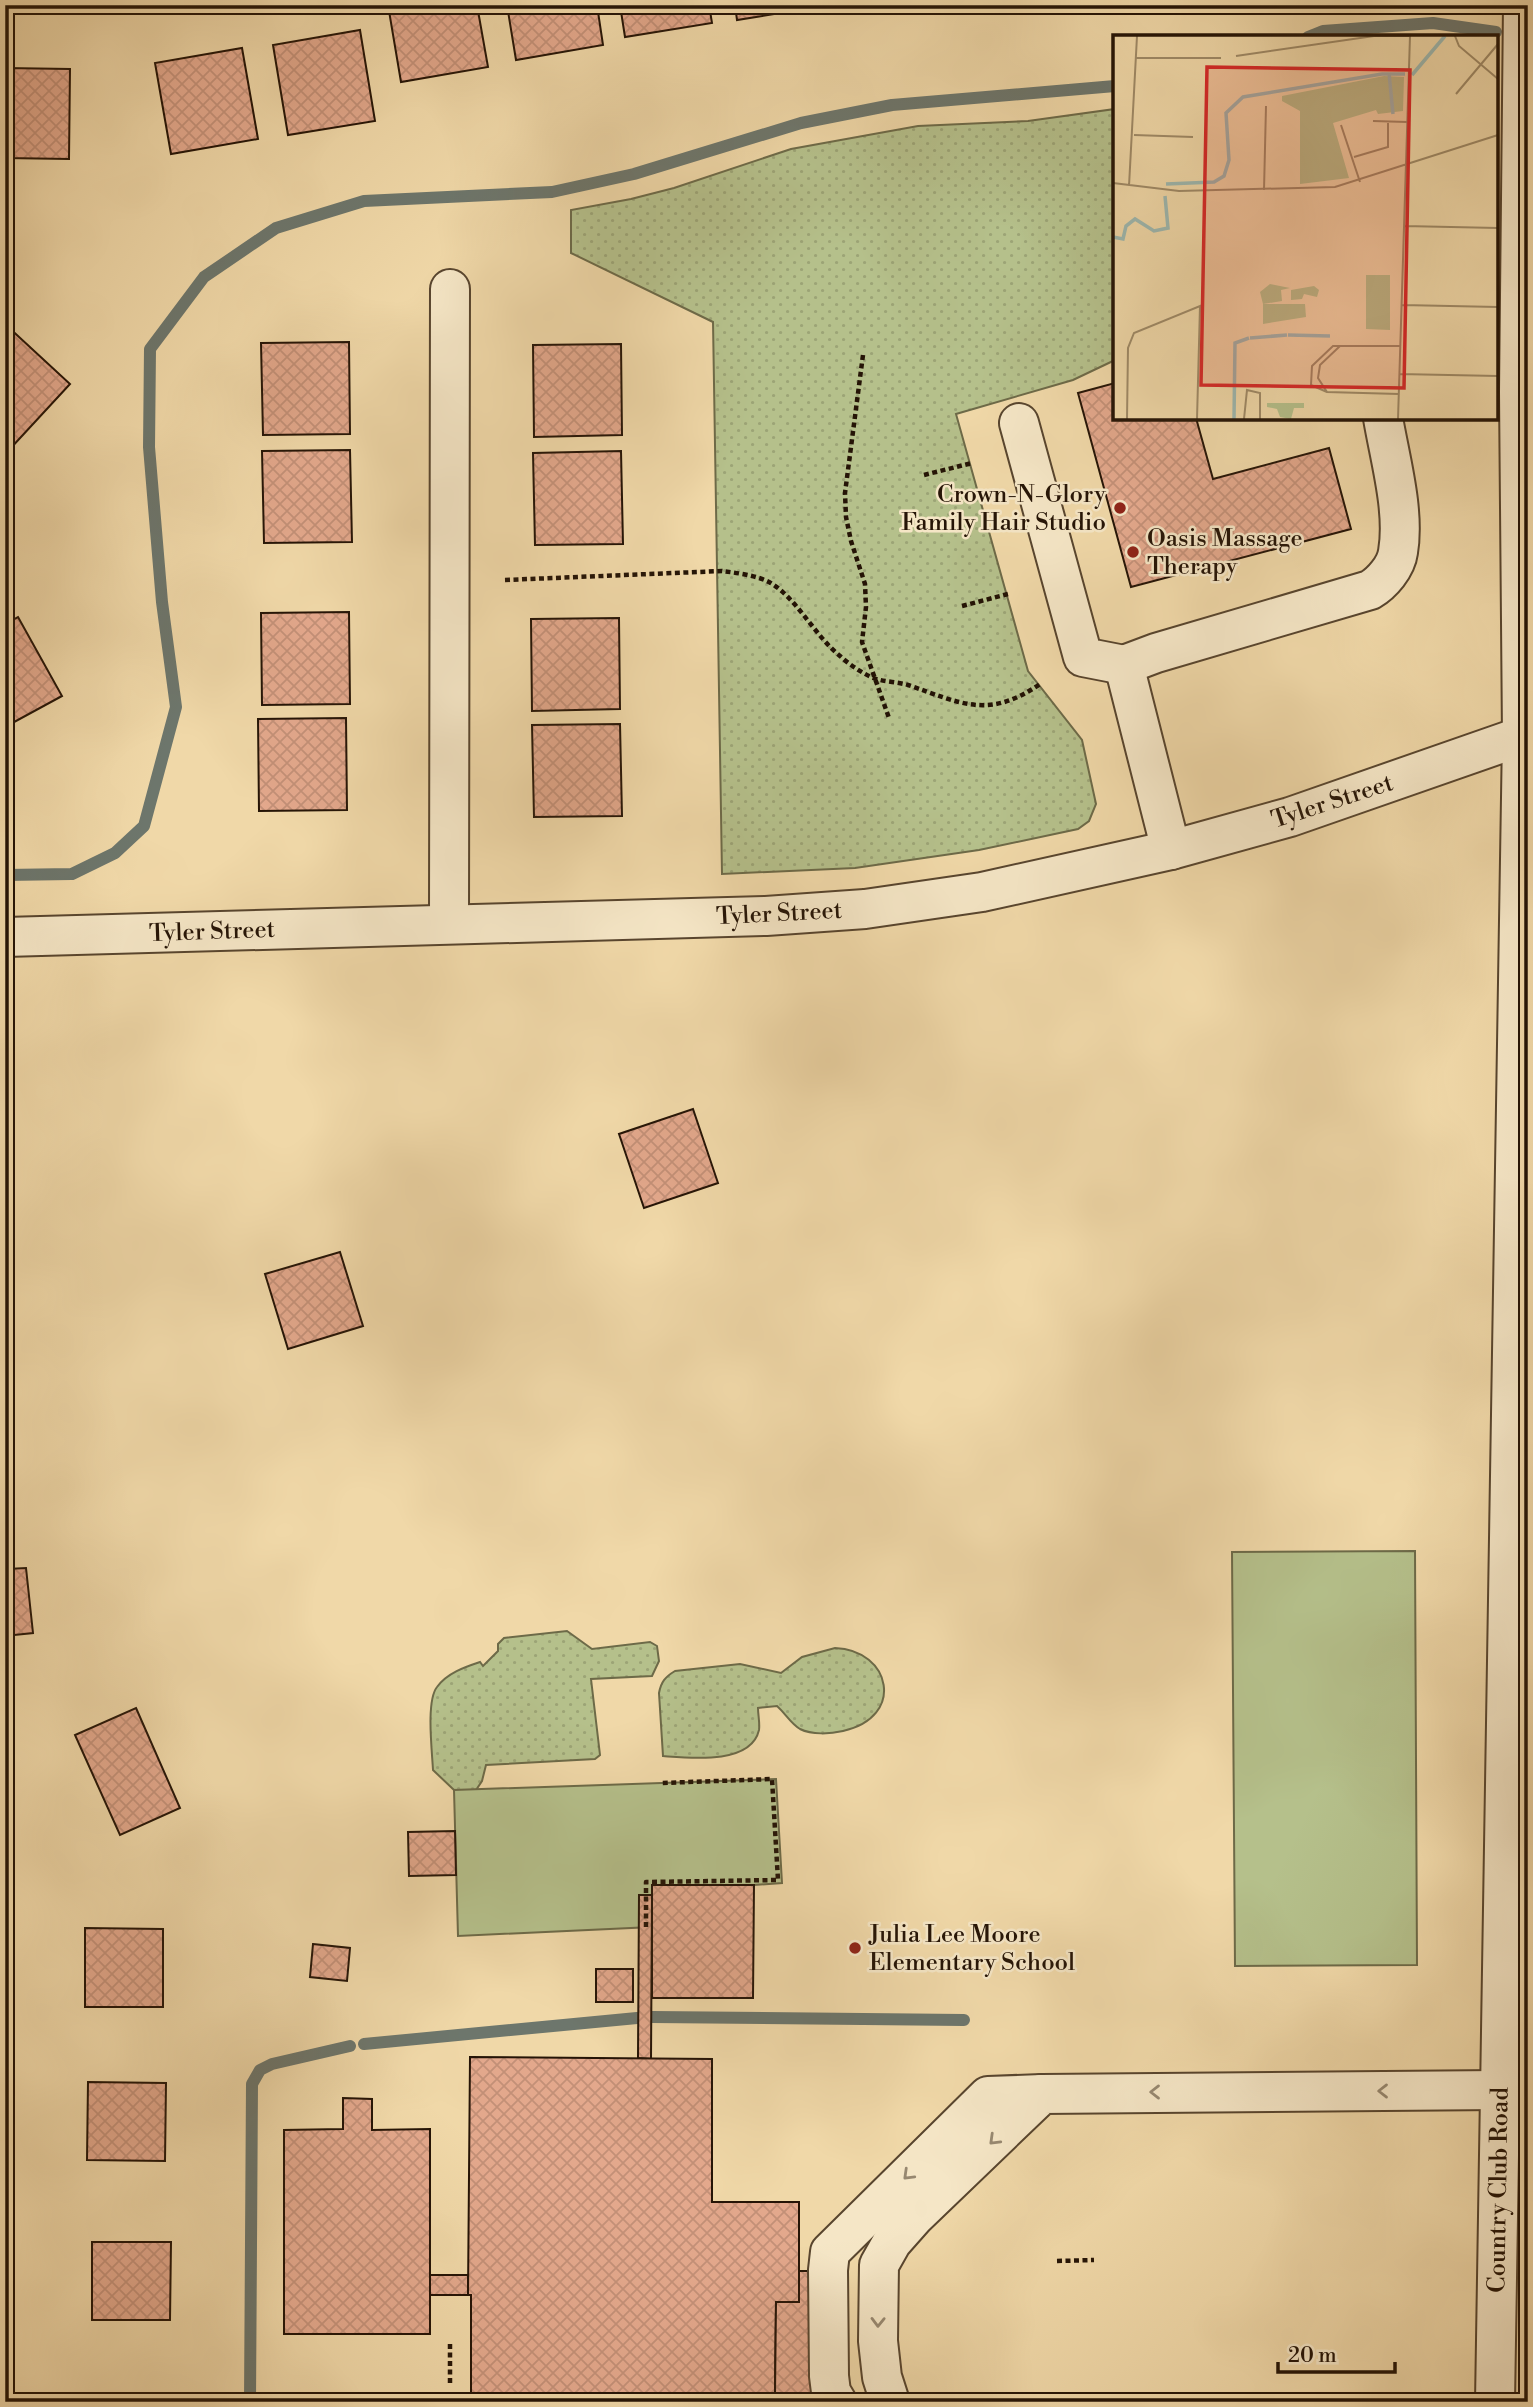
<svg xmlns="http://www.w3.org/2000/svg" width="1533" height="2407" viewBox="0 0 1533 2407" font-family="'Libre Bodoni',serif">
  <defs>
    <pattern id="green-dots" width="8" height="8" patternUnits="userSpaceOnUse" patternTransform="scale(1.75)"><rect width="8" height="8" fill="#b5c08b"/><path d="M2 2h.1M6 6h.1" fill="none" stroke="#9ca476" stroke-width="1.8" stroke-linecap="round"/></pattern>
    <pattern id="building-cross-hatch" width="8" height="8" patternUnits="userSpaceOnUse" patternTransform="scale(1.75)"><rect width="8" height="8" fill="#e3a88c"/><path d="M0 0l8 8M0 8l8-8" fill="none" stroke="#c39077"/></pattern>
  </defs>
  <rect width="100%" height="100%" fill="#f0d8a8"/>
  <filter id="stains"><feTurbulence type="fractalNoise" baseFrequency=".00286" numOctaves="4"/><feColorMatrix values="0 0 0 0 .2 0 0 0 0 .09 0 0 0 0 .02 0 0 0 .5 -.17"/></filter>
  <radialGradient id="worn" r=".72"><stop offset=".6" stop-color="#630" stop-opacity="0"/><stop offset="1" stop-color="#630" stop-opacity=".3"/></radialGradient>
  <g fill="url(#green-dots)" stroke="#6d6a48" stroke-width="2">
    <polygon points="1115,109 1115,360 1073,380 956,414 1028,671 1082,740 1096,804 1089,821 1078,829 979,850 855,868 722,874 713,322 571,253 571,210 631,199 674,188 791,149 918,126 1028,121"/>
    <path d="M 567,1631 L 592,1649 L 650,1642 L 657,1646 L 659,1661 L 652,1676 L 591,1679 L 600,1755 L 595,1759 L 486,1765 L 482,1781 L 476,1790 L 454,1790 L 433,1770 C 432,1750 426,1701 437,1687 C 447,1673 465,1667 480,1662 L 483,1666 L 498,1651 L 498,1644 L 504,1638 Z"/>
    <path d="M 835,1648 C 891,1650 906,1717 843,1731 C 830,1734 812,1735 800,1729 C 791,1724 785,1713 777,1706 L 758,1708 C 758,1715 760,1723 759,1730 C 751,1765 690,1758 663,1756 L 659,1693 C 661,1682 665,1677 675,1671 L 740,1664 L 781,1673 L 802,1657 Z"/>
  </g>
  <g fill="#b5c08b" stroke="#6d6a48" stroke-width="2">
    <polygon points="1415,1551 1417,1965 1235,1966 1232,1552"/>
    <polygon points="776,1779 782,1883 754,1885 652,1885 652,1927 458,1936 454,1790"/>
  </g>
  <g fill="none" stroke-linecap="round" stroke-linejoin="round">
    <g stroke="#6d766c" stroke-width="12">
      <polyline points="1308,37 1323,31 1433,23 1496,32"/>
      <polyline points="5,875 72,874 115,853 144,826 176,707 162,602 149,447 150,349 204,277 276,228 364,201 552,192 634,174 801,123 892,105 1115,86"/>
      <polyline points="652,2017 964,2020"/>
      <polyline points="364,2044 637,2018"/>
      <polyline points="250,2402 252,2084 260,2070 272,2064 350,2046"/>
    </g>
  </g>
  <g fill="url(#building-cross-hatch)" stroke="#251406" stroke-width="2">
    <polygon points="388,5 477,5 488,67 401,82"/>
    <polygon points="507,5 597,5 603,45 516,60"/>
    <polygon points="620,5 709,5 712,23 625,37"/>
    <polygon points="735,5 824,5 824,6 737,20"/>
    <polygon points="360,30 375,121 288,135 273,45"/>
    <polygon points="242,48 258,139 171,154 155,63"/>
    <polygon points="5,68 70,69 69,159 5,158"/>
    <polygon points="5,324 70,384 9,450 5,446"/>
    <polygon points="349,342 350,434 263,435 261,343"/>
    <polygon points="621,344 622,435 534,437 533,345"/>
    <polygon points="1115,383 1115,418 1196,418 1213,479 1329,448 1351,529 1131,587 1078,393"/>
    <polygon points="350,450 352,542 264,543 262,451"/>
    <polygon points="621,451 623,544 535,545 533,453"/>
    <polygon points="349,612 350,704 262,705 261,613"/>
    <polygon points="18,617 62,696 5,727 5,624"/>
    <polygon points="619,618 620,709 532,711 531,619"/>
    <polygon points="346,718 347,810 259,811 258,719"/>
    <polygon points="620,724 622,816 534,817 532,725"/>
    <polygon points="693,1109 718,1183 644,1208 619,1134"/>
    <polygon points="340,1252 363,1326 288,1349 265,1274"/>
    <polygon points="5,1549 7,1569 26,1568 33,1633 5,1636"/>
    <polygon points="136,1708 180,1808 120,1835 75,1735"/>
    <polygon points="455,1831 456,1875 409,1876 408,1832"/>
    <polygon points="652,1885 754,1885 753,1998 652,1998"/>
    <polygon points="639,1895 652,1895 651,2059 638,2058"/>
    <polygon points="85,1928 163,1929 163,2007 85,2007"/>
    <polygon points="313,1944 350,1948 347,1981 310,1977"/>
    <rect x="596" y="1969" width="37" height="33"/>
    <polygon points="470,2057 712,2059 712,2202 799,2202 799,2302 776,2302 775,2394 784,2394 784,2402 471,2402 471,2295 468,2295"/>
    <polygon points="88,2082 166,2083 165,2161 87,2160"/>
    <polygon points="343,2098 372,2099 372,2130 430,2129 430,2334 284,2334 284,2130 343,2129"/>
    <polygon points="92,2242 171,2242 170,2320 92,2320"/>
    <polygon points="799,2271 812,2271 811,2402 784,2402 784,2394 775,2394 776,2302 799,2302"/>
    <rect x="430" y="2275" width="38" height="20"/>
    <polygon points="66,2397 145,2398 145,2402 66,2402"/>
  </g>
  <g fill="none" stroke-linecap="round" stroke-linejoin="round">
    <defs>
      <g id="minor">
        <path d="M 1019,423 L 1083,657 L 1124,665 L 1156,653 L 1370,590 C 1382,583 1396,567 1398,552 C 1405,511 1390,459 1383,418"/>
        <polyline points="1124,665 1171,850"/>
        <polyline points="449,924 450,289"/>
        <polyline points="5,937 766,916 865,909 982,892 1171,850 1290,817 1528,734"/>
        <polyline points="837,2402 831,2392 829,2376 828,2270 830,2252 988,2096 1042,2094"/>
        <polyline points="890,2402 882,2377 878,2341 879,2265 892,2242 915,2216 1042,2094 1498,2090"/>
        <polyline points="1495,2402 1522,736 1519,392 1523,5"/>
      </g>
    </defs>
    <use href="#minor" stroke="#58452e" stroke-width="42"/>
    <g stroke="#251406" stroke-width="4.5" stroke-dasharray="5 3.5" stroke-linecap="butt">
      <polyline points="863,355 845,493 846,517 851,541 865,584 866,607 862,642 889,718"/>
      <polyline points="924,475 972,463"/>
      <path d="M 505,580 L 722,571 C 737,573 755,575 769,582 C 796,597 815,636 840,656 C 850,665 863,674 876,679 C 886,682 898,682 908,685 C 961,703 988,720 1040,684"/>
      <polyline points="962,606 1008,594"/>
      <polyline points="646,1927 646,1882 778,1880 772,1779 662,1783"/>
      <polyline points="1057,2261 1094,2260"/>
      <polyline points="450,2383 450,2341"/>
    </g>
    <use href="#minor" stroke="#f5e6c6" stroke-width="38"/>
  </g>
  <defs><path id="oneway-chevron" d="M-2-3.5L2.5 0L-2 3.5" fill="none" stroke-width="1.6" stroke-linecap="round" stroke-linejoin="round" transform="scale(1.75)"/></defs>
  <g stroke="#978870">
    <use href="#oneway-chevron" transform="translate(1383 2091) rotate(180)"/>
    <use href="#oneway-chevron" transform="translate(1155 2092) rotate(180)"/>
    <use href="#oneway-chevron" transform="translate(994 2140) rotate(136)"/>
    <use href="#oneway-chevron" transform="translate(908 2175) rotate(136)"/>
    <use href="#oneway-chevron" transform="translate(878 2322) rotate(91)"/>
  </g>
  <g fill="#8f2418" stroke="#f5e6c6" stroke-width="2.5">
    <circle cx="1120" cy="508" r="7"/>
    <circle cx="1133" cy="552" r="7"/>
    <circle cx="855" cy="1948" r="7"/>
  </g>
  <g text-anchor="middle" stroke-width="5" stroke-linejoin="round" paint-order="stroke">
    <g font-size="24" fill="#251406" stroke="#f5e6c6" text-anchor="start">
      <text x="1106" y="502" text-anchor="end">Crown-N-Glory<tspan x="1106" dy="28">Family Hair Studio</tspan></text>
      <text x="1147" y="546">Oasis Massage<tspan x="1147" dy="28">Therapy</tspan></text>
      <text x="869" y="1942">Julia Lee Moore<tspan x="869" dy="28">Elementary School</tspan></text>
    </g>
    <g font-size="24" fill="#251406" stroke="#f5e6c6">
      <text transform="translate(1332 801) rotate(-18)" y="8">Tyler Street</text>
      <text transform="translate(779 913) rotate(-3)" y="8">Tyler Street</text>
      <text transform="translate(212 931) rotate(-2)" y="8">Tyler Street</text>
      <text transform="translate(1498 2190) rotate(-89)" y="8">Country Club Road</text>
    </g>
  </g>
  <g transform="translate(1113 35)">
    <rect width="385" height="385" fill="#f0d8a8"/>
    <path d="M 271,41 L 291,42 L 290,76 L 265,79 L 263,75 L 220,88 L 236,143 L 187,149 L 187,76 L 169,66 L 169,61 ZM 157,249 L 177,253 L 168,255 L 169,266 L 150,269 L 147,257 ZM 201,251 L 206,255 L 204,262 L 191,259 L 189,264 L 178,265 L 178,255 Z" fill="#b5c08b"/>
    <path d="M 253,240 L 277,240 L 277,295 L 253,294 ZM 150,269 L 192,269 L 193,282 L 150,289 ZM 154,368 L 191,368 L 191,373 L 181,373 L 178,384 L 167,382 L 164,374 L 154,372 Z" fill="#b5c08b"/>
    <path fill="none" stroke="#9db8b0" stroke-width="3.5" d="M 276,38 L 280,79M 299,40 L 332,1M 53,149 L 101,147 L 111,141 L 116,125 L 113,78 L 130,62 L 269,39 L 292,39M 0,202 L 10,204 L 13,191 L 22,184 L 41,196 L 55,193 L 52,161M 175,300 L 217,301M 137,303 L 174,300M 121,384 L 122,308 L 136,303"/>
    <path fill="none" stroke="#9f8a67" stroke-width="2" d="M 342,1 L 346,11 L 385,44M 123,21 L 261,1 L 297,1M 23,23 L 108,23M 343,59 L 385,9M 260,86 L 294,87M 228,90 L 247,147M 21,100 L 80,102M 241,122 L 275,112 L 275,88M 0,148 L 66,156 L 222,152 L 385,100M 16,151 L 24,1M 151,155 L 153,71M 291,191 L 385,193M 289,270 L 385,272M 286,339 L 385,341M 214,357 L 198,350 L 199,331 L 220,311 L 227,311M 286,359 L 214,357 L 205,343 L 207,330 L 227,311 L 287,311M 14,384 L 15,313 L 21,298 L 87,271 L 84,384M 131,384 L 134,355 L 147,358 L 147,384M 285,384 L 297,1"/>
    <path fill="#d62828" fill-opacity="0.15" stroke="#d62828" stroke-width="3.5" d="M 94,32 L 297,35 L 291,353 L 88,350 Z"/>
    <rect width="385" height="385" fill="none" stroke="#251406" stroke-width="3.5"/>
  </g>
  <rect width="1533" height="2407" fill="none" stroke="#f0d8a8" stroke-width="28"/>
  <rect x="7" y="7" width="1519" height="2393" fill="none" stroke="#251406" stroke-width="3.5"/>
  <rect x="14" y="14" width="1505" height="2379" fill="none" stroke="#251406" stroke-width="2"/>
  <path d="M1278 2362v10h117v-10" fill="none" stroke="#251406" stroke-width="3.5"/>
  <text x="1288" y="2362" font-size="21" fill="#251406" stroke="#f5e6c6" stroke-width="5" paint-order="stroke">20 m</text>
  <rect width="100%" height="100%" filter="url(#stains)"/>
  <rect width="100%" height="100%" fill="url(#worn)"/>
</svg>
